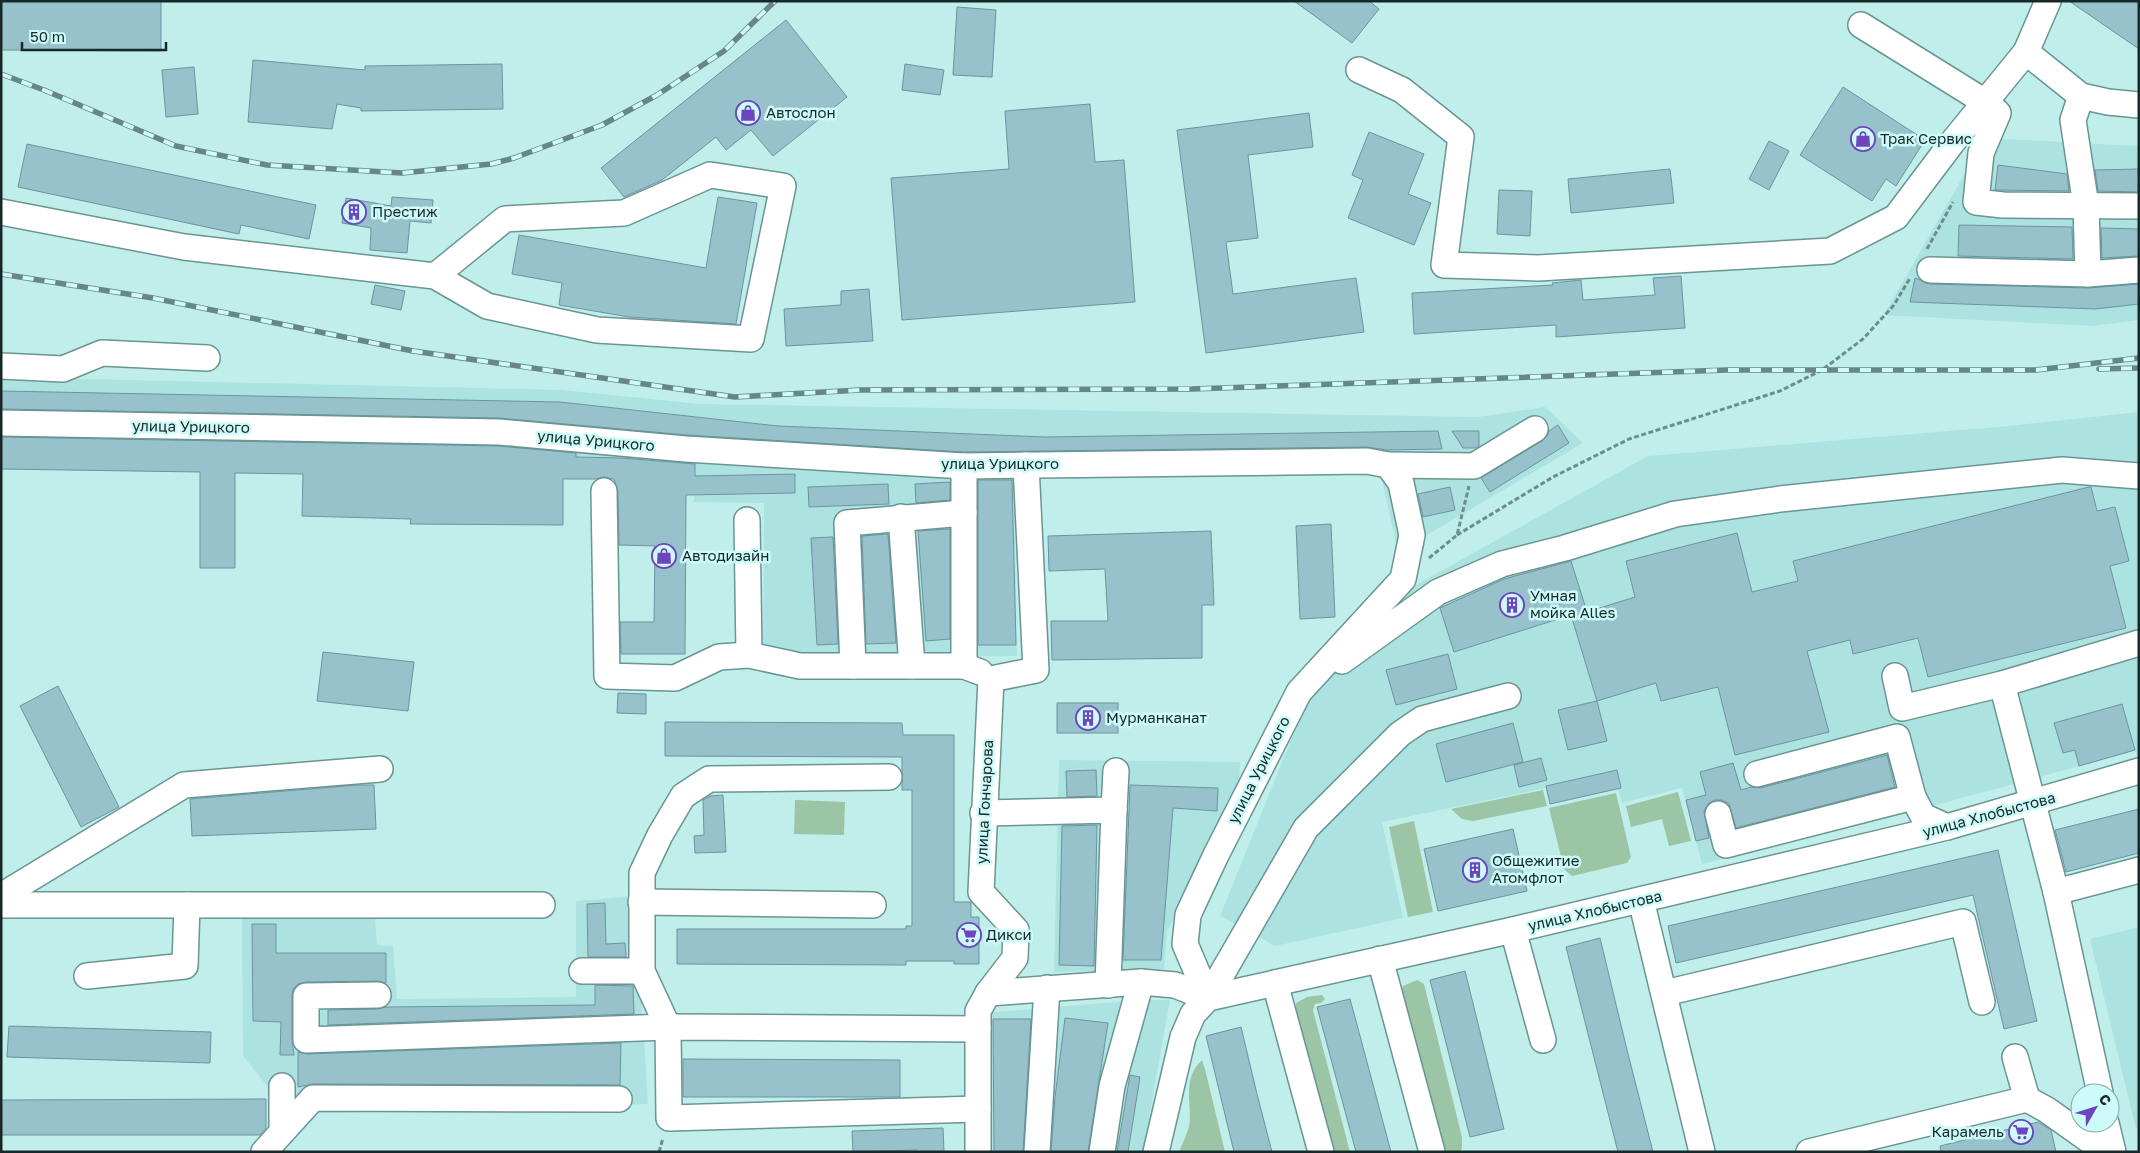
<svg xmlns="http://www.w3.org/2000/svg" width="2140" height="1153" viewBox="0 0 2140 1153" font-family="'Golos Text',sans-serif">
  <rect width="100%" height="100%" fill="#c0eeeb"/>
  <g fill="#ace3e1">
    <polygon points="1985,138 2139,146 2139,320 2092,326 1884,315"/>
    <polygon points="1,377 562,390 700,404 1478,417 1545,407 1583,443 1398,552 1380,470 1014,470 1017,656 763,657 764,503 693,502 695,495 695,480 1,469"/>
    <polygon points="2139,412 2139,750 1925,808 1702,864 1682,788 1622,803 1618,789 1550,804 1546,788 1382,822 1403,918 1275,946 1220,916 1307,700 1412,587 1648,456 2008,426"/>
    <polygon points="1059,760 1240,762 1239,792 1167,931 1164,969 1054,972"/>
    <polygon points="635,896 648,1104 290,1114 243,1056 242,917 375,918 377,945 393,946 397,999 576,997 576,901"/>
    <polygon points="2139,927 2139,1128 2136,1129 2090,939"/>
    <polygon points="1138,1000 1170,1000 1143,1152 987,1152 986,1013"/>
  </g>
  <g fill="#9bc5a5">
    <polygon points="1543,790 1547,806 1473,821 1462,819 1451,809"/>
    <polygon points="1678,792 1691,841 1669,846 1662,819 1631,827 1626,806"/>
    <polygon points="1616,793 1631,857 1627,863 1572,876 1564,869 1549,808"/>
    <polygon points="795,800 845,802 844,835 794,834"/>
    <polygon points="1414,821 1433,912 1408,917 1389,827"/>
    <polygon points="1417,980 1424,984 1462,1137 1462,1148 1460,1152 1441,1152 1398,996 1403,986"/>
    <polygon points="1322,995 1325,999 1321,1003 1315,1004 1313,1010 1350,1152 1327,1152 1296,1019 1296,1003 1307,997"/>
    <path d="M 1202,1060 L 1205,1069 L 1225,1152 L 1179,1152 C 1183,1142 1190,1129 1190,1118 C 1190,1096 1184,1077 1202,1060 Z"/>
  </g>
  <g fill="#97c2cb" stroke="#6b959e">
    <polygon points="1,1 161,1 161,51 1,50"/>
    <polygon points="1294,1 1369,1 1379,9 1352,43"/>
    <polygon points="2069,1 2139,1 2139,49"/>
    <polygon points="957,7 996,10 992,77 953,75"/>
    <polygon points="786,20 847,97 773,156 751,130 726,150 716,137 662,180 624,197 601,168"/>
    <polygon points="253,60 365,70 365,66 502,64 503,109 361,111 361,108 337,104 332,129 248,122"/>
    <polygon points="905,64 944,70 940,95 902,90"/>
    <polygon points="194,67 198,114 166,117 162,70"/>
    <polygon points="1843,87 1925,140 1896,186 1886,179 1872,201 1800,155"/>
    <polygon points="1090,104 1095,162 1124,160 1135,302 902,320 891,178 1009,169 1005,111"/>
    <polygon points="1309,113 1313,147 1248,155 1258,238 1226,242 1233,294 1356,278 1364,332 1206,353 1177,130"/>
    <polygon points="1369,132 1424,154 1408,194 1431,203 1414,245 1348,218 1363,180 1352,175"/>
    <polygon points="1769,141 1789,151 1769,190 1749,179"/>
    <polygon points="27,144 316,205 309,239 241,225 239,234 18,187"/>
    <polygon points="1998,165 2067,174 2069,191 1995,190"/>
    <polygon points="1670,169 1674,203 1571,213 1568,179"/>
    <polygon points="2139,169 2139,192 2098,191 2095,170"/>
    <polygon points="1499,190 1532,191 1530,236 1497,234"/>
    <polygon points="392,197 433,200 431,223 410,221 407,253 370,250 371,228 342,223 346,198 391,206"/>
    <polygon points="718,197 757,203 736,324 629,317 559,305 562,283 512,274 519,235 706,268"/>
    <polygon points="1959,225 2072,227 2073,259 1958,256"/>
    <polygon points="2101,228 2139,229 2139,256 2102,258"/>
    <polygon points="1681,276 1685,328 1556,337 1556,325 1414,334 1412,293 1553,285 1552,283 1581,280 1583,300 1655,295 1653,278"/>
    <polygon points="1915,278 1930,284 2088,288 2139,284 2139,304 2095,309 1910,302"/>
    <polygon points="375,285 405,291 401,310 371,304"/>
    <polygon points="869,289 873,341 786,346 784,309 841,305 841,291"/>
    <polygon points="1,391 560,402 778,426 1045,437 1438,431 1442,449 1387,450 1367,447 964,452 687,435 499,418 1,409"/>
    <polygon points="1558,425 1569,443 1490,492 1481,478 1542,441 1547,436 1549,431"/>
    <polygon points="1452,431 1479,431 1479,446 1476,448 1463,448"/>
    <polygon points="1,437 498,446 576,453 576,457 622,458 695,464 695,476 795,474 795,493 686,495 685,654 621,654 620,622 654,622 655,546 619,545 618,491 614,479 604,477 596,479 563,479 563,525 410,524 411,519 302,516 303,474 235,473 235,568 200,568 200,472 1,469"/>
    <polygon points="978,480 1012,480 1016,645 978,645"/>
    <polygon points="950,482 950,500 916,503 915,484"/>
    <polygon points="888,484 889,504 809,507 808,487"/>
    <polygon points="1450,487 1455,510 1423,517 1418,494"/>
    <polygon points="2089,487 2091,487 2097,511 2115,507 2129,561 2110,566 2126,628 1928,677 1918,638 1853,654 1850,640 1807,651 1829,732 1735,755 1718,687 1661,701 1656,683 1597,701 1571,615 1454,652 1440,608 1504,579 1571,561 1587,612 1635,597 1626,561 1737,533 1752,592 1798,581 1793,561"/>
    <polygon points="1331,524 1335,617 1300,619 1296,526"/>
    <polygon points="950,529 950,639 926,641 918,531"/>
    <polygon points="1211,531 1214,605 1202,605 1202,658 1052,660 1051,621 1108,621 1105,569 1049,571 1048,536"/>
    <polygon points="888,534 896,643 866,644 862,536"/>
    <polygon points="833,537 838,644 817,645 811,538"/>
    <polygon points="323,652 414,662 408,711 317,701"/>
    <polygon points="1448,654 1457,689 1396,705 1386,670"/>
    <polygon points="58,686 119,807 81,827 20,706"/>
    <polygon points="618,693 646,694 646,714 617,713"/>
    <polygon points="1597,701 1607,741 1568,750 1558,710"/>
    <rect x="1057" y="703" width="61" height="30"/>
    <polygon points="2122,704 2135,750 2079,766 2075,750 2063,753 2054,723"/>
    <polygon points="665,722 902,723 903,735 954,735 954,902 971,902 971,917 979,917 979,964 954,964 954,961 906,961 906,965 677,964 677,929 906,929 906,926 912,926 912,790 902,790 902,757 665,756"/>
    <polygon points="1513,723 1523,762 1446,782 1436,744"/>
    <polygon points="1887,755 1895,787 1736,828 1729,804 1722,800 1714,800 1708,804 1704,811 1709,838 1696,841 1686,800 1706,795 1700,772 1733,763 1741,790 1751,787 1760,788"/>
    <polygon points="1541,758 1547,780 1519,787 1514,765"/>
    <polygon points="1096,770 1097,796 1067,797 1066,771"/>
    <polygon points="1617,770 1621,788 1550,804 1546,786"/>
    <polygon points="357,785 374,785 376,829 192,836 190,799"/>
    <polygon points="1130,785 1218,788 1217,811 1173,808 1161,960 1123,960"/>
    <polygon points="723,795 726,852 695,853 694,836 704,835 703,800 710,796"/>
    <polygon points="2139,809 2139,853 2066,872 2055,830"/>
    <polygon points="1097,825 1094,966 1059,965 1062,826"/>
    <polygon points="1513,829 1527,891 1438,911 1424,849"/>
    <polygon points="1998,850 2037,1021 2004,1029 1973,895 1676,963 1668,926"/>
    <polygon points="605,903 606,944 625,943 626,957 588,957 587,904"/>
    <polygon points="252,924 276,924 276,953 386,953 386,983 378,981 306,982 298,984 293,989 292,996 292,1040 294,1055 280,1055 281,1022 253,1021"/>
    <polygon points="1600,938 1627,1050 1653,1152 1618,1152 1566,947"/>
    <polygon points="1465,971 1504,1129 1470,1137 1430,980"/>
    <polygon points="595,985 633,986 634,1014 328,1025 328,1010 378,1009 386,1007 595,1005"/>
    <polygon points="1350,999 1356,1021 1391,1152 1356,1152 1317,1007"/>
    <polygon points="1065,1018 1108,1023 1088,1152 1051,1152 1055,1097"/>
    <polygon points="993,1019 1031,1019 1023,1152 994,1152"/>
    <polygon points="9,1026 211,1032 210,1063 7,1057"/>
    <polygon points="1241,1027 1257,1094 1272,1152 1234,1152 1206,1036"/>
    <polygon points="621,1043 620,1085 313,1084 298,1087 298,1052 307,1054"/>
    <polygon points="683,1059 900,1060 900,1097 683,1097"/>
    <polygon points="1130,1075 1140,1077 1128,1152 1117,1152"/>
    <polygon points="266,1099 266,1128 260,1135 1,1135 1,1100"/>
    <polygon points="2038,1122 2051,1130 2056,1152 1941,1152 1940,1146"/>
    <polygon points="943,1128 944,1152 917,1152 917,1150 853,1152 852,1131"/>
  </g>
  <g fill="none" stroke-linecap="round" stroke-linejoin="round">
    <defs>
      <g id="minor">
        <polyline points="2048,1 2026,52 2081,96 2108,102 2139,105"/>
        <polyline points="1861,25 1985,102 1998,113 1981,153 1976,202 2003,205 2139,206"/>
        <polyline points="1359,70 1402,90 1461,137 1444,265 1538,268 1830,251 1896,217 1951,144 2026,52"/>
        <polyline points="2081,96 2073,120 2086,206 2088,274"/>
        <polyline points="1,212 184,247 435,276 505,219 624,213 710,175 783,186 751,339 597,330 487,306 435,276"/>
        <polyline points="1930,270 2088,274 2139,270"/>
        <polyline points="1,366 63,369 102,353 207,358"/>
        <polyline points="1,423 499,432 686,449 964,466 1367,461 1388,465 1401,483 1412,535 1403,579 1299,692 1216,855 1193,904 1188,915 1185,944 1208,998"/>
        <polyline points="1388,465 1474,466 1535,429"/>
        <polyline points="964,466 964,513"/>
        <polyline points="604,491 607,676 675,678 719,657 749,655"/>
        <polyline points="901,517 912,666"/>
        <polyline points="747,520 749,655 800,666 964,666 980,672"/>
        <polyline points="1342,661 1438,592 1502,564 1565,548 1675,514 1780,499 2062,470 2139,476"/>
        <polyline points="853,666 847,523 964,513 964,666"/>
        <polyline points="1895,676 1902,708 2002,684 2139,643"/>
        <polyline points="2002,684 2056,892 2100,1093"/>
        <polyline points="1757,774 1897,737 1913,797 1923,816 1947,827"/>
        <polyline points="889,777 709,779 683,796 660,835 642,873 642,971 668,1027 669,1118 978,1109"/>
        <polyline points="1114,810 1116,771"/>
        <polyline points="983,813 1114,810 1108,985"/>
        <polyline points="1718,814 1726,845 1913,797"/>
        <polyline points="2056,892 2139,870"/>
        <polyline points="1,896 184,785 380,769"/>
        <polyline points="1641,900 1702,1152"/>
        <polyline points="641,902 873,905"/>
        <polyline points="1,905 542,905"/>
        <polyline points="1513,930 1543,1040"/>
        <polyline points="1380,959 1432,1152"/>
        <polyline points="582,971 642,971"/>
        <polyline points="87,976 185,966 187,905"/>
        <polyline points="1275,983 1321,1152"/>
        <polyline points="988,993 1141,982 1175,985 1208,998"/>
        <polyline points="1665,993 1963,922 1982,1002"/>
        <polyline points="378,995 306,996 306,1040 668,1027 978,1029"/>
        <polyline points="1208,998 1306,828 1400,734 1422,719 1508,696"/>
        <polyline points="2015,1057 2027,1099"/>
        <polyline points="282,1086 282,1132"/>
        <polyline points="2106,1123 2113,1152"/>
        <polyline points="264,1152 313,1098 619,1099"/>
        <polyline points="978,1152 978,1011 988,993 1015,958 1016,930 981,892 991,679 1036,670 1026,465"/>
        <polyline points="1037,1152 1047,988"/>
        <polyline points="1102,1152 1112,1086 1141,982"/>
        <polyline points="1156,1152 1183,1037 1193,1014 1208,998 1513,930 1947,827 2139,771"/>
        <polyline points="1809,1152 2027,1099 2047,1110 2106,1152"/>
      </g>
    </defs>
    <use href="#minor" stroke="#699593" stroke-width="28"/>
    <g stroke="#6d8d8b" stroke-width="3" stroke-dasharray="5 2.5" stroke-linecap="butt">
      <polyline points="1927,249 1953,202"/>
      <polyline points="1457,535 1553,477 1629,439 1780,391 1822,370 1863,339 1894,305 1910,278"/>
      <polyline points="1429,558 1457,535 1469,486"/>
      <polyline points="659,1152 663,1138"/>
    </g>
    <use href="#minor" stroke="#fff" stroke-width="25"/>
    <defs>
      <g id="rail">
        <polyline points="1,74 44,90 176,146 267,165 402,173 491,164 514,158 602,125 657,95 724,51 775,1"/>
        <polyline points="1,274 153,298 413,351 735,397 860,390 1192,389 1727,370 2036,370 2139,358"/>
        <polyline points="2099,369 2139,368"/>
      </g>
    </defs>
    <use href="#rail" stroke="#678684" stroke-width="5.5"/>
    <use href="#rail" stroke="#cdfbf9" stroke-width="4" stroke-dasharray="11" stroke-linecap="butt"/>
  </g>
  <defs>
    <symbol id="shop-ring" viewBox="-11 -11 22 22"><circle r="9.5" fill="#cdfbf9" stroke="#6e45be" stroke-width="1.5"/><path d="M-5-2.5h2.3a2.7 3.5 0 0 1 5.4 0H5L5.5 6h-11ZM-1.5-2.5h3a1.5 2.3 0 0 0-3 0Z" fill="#6e45be"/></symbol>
    <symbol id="building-ring" viewBox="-11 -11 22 22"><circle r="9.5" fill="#cdfbf9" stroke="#6e45be" stroke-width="1.5"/><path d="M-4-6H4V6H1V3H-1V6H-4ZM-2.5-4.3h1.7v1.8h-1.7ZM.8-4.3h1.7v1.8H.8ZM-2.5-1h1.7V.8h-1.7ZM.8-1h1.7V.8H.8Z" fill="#6e45be"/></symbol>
    <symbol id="supermarket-ring" viewBox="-11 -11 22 22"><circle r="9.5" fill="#cdfbf9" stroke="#6e45be" stroke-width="1.5"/><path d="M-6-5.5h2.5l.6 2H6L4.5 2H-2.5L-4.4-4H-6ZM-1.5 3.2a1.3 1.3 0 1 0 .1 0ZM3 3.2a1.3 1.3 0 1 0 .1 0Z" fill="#6e45be"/></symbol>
  </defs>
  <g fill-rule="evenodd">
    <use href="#shop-ring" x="734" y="99" width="28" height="28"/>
    <use href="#shop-ring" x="1849" y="125" width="28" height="28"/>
    <use href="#building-ring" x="340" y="198" width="28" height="28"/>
    <use href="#shop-ring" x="650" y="542" width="28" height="28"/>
    <use href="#building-ring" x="1498" y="591" width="28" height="28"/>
    <use href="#building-ring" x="1074" y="704" width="28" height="28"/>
    <use href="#building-ring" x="1461" y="856" width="28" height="28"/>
    <use href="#supermarket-ring" x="955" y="921" width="28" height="28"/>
    <use href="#supermarket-ring" x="2007" y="1118" width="28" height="28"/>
  </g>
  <g text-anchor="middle" stroke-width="5" stroke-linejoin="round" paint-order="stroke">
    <g font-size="15" fill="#162827" stroke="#cdfbf9" text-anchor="start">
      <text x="766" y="118">Автослон</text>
      <text x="1880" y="144">Трак Сервис</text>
      <text x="372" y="217">Престиж</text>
      <text x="682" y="561">Автодизайн</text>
      <text x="1530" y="601">Умная<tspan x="1530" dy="17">мойка Alles</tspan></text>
      <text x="1106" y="723">Мурманканат</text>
      <text x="1492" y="866">Общежитие<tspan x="1492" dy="17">Атомфлот</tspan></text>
      <text x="986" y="940">Дикси</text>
      <text x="2004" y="1137" text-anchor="end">Карамель</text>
    </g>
    <g font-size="15" fill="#162827" stroke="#cdfbf9">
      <text transform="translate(191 427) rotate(1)" y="5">улица Урицкого</text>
      <text transform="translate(596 441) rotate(5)" y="5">улица Урицкого</text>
      <text x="1000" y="469">улица Урицкого</text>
      <text transform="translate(1259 770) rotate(-63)" y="5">улица Урицкого</text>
      <text transform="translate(985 802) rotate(-87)" y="5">улица Гончарова</text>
      <text transform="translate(1989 815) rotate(-15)" y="5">улица Хлобыстова</text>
      <text transform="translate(1595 911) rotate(-13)" y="5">улица Хлобыстова</text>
    </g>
  </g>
  <rect width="2140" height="1153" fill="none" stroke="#162827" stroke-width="5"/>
  <g transform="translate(2095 1108) rotate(51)"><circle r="24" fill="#cdfbf9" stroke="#84a7a5"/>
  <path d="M0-4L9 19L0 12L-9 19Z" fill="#6e45be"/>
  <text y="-8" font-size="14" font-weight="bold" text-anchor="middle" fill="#162827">С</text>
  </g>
  <path d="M22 42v8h144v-8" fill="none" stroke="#162827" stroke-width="2.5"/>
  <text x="30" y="42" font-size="15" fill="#162827" stroke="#cdfbf9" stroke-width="4" paint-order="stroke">50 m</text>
</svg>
